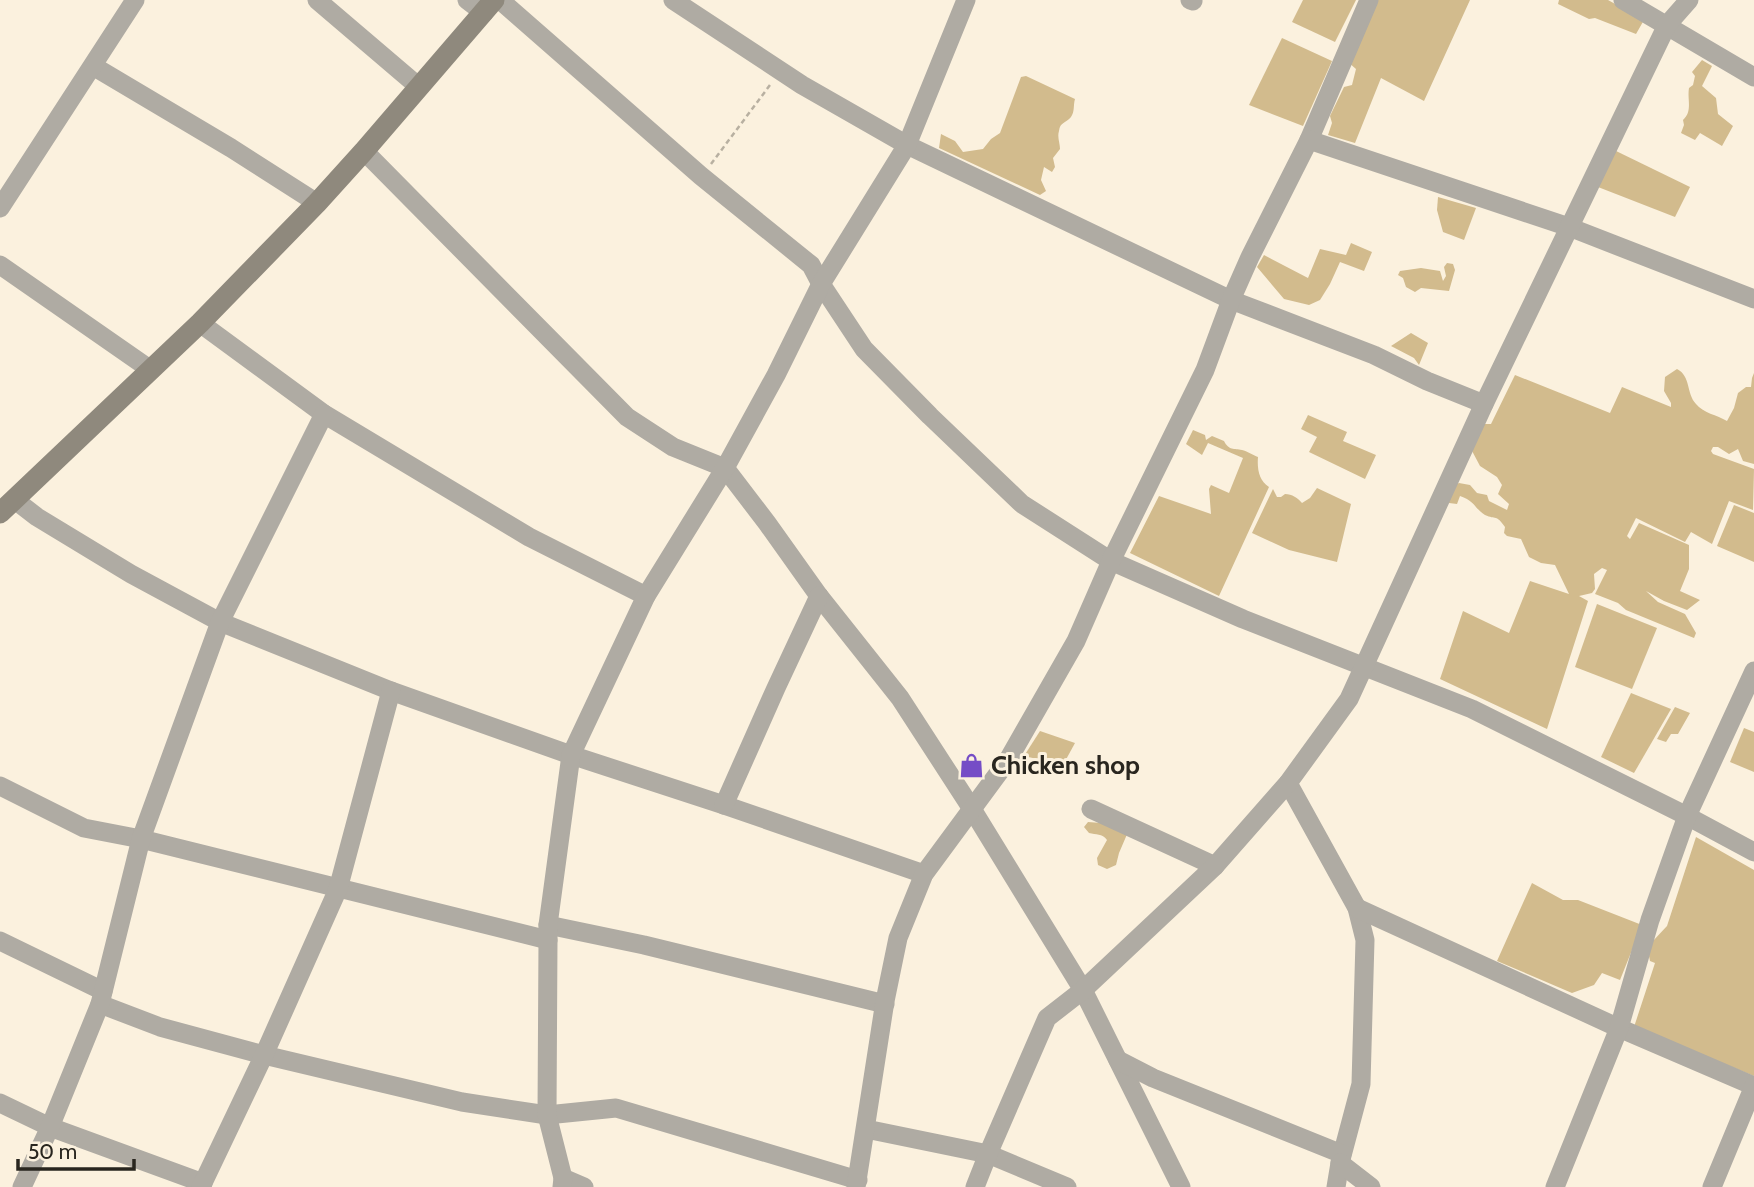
<svg xmlns="http://www.w3.org/2000/svg" width="1754" height="1187" viewBox="0 0 1754 1187" font-family="Cabin,sans-serif">
  <rect width="100%" height="100%" fill="#fbf1de"/>
  <g fill="#d2bb8d">
    <polygon points="1303,0 1356,0 1335,42 1292,22"/>
    <polygon points="1374,0 1470,0 1424,101 1381,78 1355,143 1328,135 1332,123 1330,116 1344,87 1352,85 1356,69 1348,62"/>
    <polygon points="1559,0 1608,0 1644,20 1636,34 1595,18 1589,19 1558,4"/>
    <polygon points="1282,38 1332,61 1303,126 1249,105"/>
    <path d="M 1702,60 L 1712,66 L 1702,86 L 1716,98 L 1718,114 L 1733,126 L 1722,146 L 1700,133 L 1695,140 L 1681,133 L 1684,125 L 1683,120 C 1693,111 1687,100 1689,88 L 1693,85 L 1695,76 L 1692,72 Z"/>
    <path d="M 1026,76 L 1075,99 C 1073,106 1075,111 1071,117 C 1066,123 1060,122 1059,131 C 1057,137 1060,143 1060,149 L 1053,158 L 1055,167 L 1052,172 L 1044,167 L 1041,180 L 1046,191 L 1040,195 L 939,148 L 941,134 L 955,141 L 963,152 L 983,149 L 991,139 L 1000,133 L 1021,77 Z"/>
    <polygon points="1614,150 1690,187 1675,217 1598,187"/>
    <polygon points="1438,197 1476,208 1464,240 1443,232 1437,210"/>
    <polygon points="1351,243 1372,252 1364,271 1340,262 1330,284 1320,300 1309,305 1284,299 1257,267 1264,255 1308,278 1320,249 1346,255"/>
    <polygon points="1447,263 1453,264 1455,270 1449,291 1421,288 1415,292 1406,287 1403,278 1398,275 1400,271 1421,268 1440,271 1443,281 1446,276 1444,267"/>
    <polygon points="1411,333 1428,343 1419,365 1414,358 1391,346"/>
    <path d="M 1677,369 C 1691,376 1686,393 1696,404 C 1703,413 1717,415 1727,421 L 1734,408 L 1738,393 L 1746,387 L 1751,387 L 1752,378 L 1754,373 L 1754,464 L 1743,461 L 1738,449 L 1729,454 L 1718,447 L 1713,447 L 1711,451 L 1713,454 L 1754,469 L 1753,510 L 1729,501 L 1712,544 L 1691,532 L 1685,542 L 1636,518 L 1627,536 L 1630,539 L 1639,523 L 1689,545 L 1689,569 L 1680,591 L 1700,600 L 1687,610 L 1664,601 L 1646,591 L 1658,602 L 1685,614 L 1696,633 L 1694,638 L 1626,610 L 1618,603 L 1595,594 L 1607,570 L 1602,568 L 1594,574 L 1595,589 L 1592,593 L 1579,596 L 1588,601 L 1547,729 L 1440,679 L 1463,611 L 1509,633 L 1530,581 L 1569,594 L 1555,565 L 1541,563 L 1529,557 L 1521,539 L 1507,536 L 1504,533 L 1505,527 C 1496,514 1496,520 1485,515 C 1475,509 1475,501 1460,496 L 1457,504 L 1449,503 L 1448,498 L 1455,485 L 1459,483 L 1470,485 L 1477,493 L 1487,495 L 1489,501 L 1507,510 L 1509,504 L 1498,494 L 1502,485 L 1497,477 L 1480,466 L 1471,449 L 1481,424 L 1491,424 L 1515,375 L 1610,413 L 1622,387 L 1671,407 L 1671,403 L 1664,391 L 1665,377 Z"/>
    <polygon points="1308,415 1347,432 1343,441 1376,455 1365,479 1309,452 1317,437 1301,429"/>
    <path d="M 1193,430 L 1205,435 L 1206,440 L 1212,436 L 1224,441 C 1229,451 1234,448 1242,450 C 1247,451 1253,455 1258,457 C 1257,469 1259,481 1269,487 L 1219,596 L 1130,553 L 1159,496 L 1211,514 L 1209,489 L 1211,485 L 1229,493 L 1243,458 L 1208,443 L 1202,455 L 1186,444 Z"/>
    <path d="M 1317,488 L 1351,504 L 1337,562 L 1289,550 L 1252,533 L 1273,489 L 1277,497 L 1281,497 L 1285,494 C 1292,494 1298,498 1302,503 L 1310,498 Z"/>
    <polygon points="1734,505 1754,513 1754,562 1717,546"/>
    <polygon points="1597,604 1657,628 1632,689 1575,667"/>
    <polygon points="1631,693 1671,709 1634,773 1601,757"/>
    <polygon points="1675,707 1690,713 1678,734 1671,734 1666,742 1657,739"/>
    <polygon points="1744,728 1754,732 1754,772 1730,762"/>
    <polygon points="1040,731 1075,743 1063,765 1024,756"/>
    <path d="M 1088,822 L 1101,823 L 1128,832 L 1119,853 L 1116,865 L 1107,869 L 1098,865 L 1097,858 L 1107,840 C 1102,833 1096,835 1089,833 L 1084,827 Z"/>
    <polygon points="1696,837 1754,870 1754,1076 1634,1027 1655,963 1650,961 1649,956 1652,942 1667,926"/>
    <polygon points="1532,883 1563,900 1578,900 1642,925 1620,980 1602,973 1594,985 1572,993 1497,961"/>
  </g>
  <g fill="none" stroke-linecap="round" stroke-linejoin="round">
    <polyline stroke="#b8b0a1" stroke-width="2.5" stroke-dasharray="5 3.5" stroke-linecap="butt" points="711,164 770,85"/>
    <g stroke="#afaba3" stroke-width="19">
      <polyline points="317,0 419,87"/>
      <polyline points="467,0 484,13"/>
      <polyline points="500,0 701,176 811,265 821,284 864,349 930,416 1022,504 1111,561 1243,619 1472,709 1687,816 1754,852"/>
      <polyline points="673,0 802,85 907,145 1231,300 1374,355 1427,381 1484,404"/>
      <polyline points="1190,0 1193,1"/>
      <polyline points="1623,0 1754,77"/>
      <polyline points="93,66 231,148 317,203"/>
      <polyline points="1309,140 1369,0"/>
      <polyline points="364,151 627,417 673,447 725,468 767,523 819,596 900,698 972,809 1083,990 1181,1187"/>
      <polyline points="0,208 135,0"/>
      <polyline points="0,265 151,370"/>
      <polyline points="200,323 324,414 529,537 646,596"/>
      <polyline points="15,500 37,517 131,574 220,622 391,691 571,755 724,805 924,874"/>
      <polyline points="1288,783 1357,908 1365,940 1361,1084 1340,1163 1336,1187"/>
      <polyline points="0,786 84,828 141,839 548,940"/>
      <polyline points="724,805 776,688 819,596"/>
      <polyline points="1091,809 1215,866"/>
      <polyline points="1357,908 1619,1028 1754,1086"/>
      <polyline points="548,925 644,945 885,1004"/>
      <polyline points="0,941 103,991"/>
      <polyline points="100,1004 160,1027 264,1055 462,1102 547,1115 616,1108 858,1180"/>
      <polyline points="1118,1060 1153,1078 1342,1154"/>
      <polyline points="0,1103 50,1127 203,1183"/>
      <polyline points="866,1129 988,1154 1067,1187"/>
      <polyline points="1340,1163 1371,1187"/>
      <polyline points="563,1178 584,1187"/>
      <polyline points="22,1187 50,1127 100,1004 141,839 220,622 324,414"/>
      <polyline points="201,1187 264,1055 338,889 391,691"/>
      <polyline points="562,1187 563,1178 547,1115 548,940 548,925 571,755 646,596 725,468 776,375 821,284 907,145 966,0"/>
      <polyline points="856,1187 885,1001 898,938 924,874 1008,760 1076,641 1111,561 1205,370 1231,300 1250,257 1309,140 1569,227 1754,299"/>
      <polyline points="975,1187 988,1154 1047,1018 1083,990 1215,866 1288,783 1349,699 1484,404 1667,25 1689,0"/>
      <polyline points="1555,1187 1619,1028 1650,920 1687,816 1754,671"/>
      <polyline points="1712,1187 1754,1086"/>
    </g>
    <polyline stroke="#8f897d" stroke-width="21" points="0,513 200,323 317,203 364,151 494,0"/>
  </g>
  <defs>
    <symbol id="shop-bare" viewBox="-9 -9 18 18"><path d="M-5-2.5h2.3a2.7 3.5 0 0 1 5.4 0H5L5.5 6h-11ZM-1.5-2.5h3a1.5 2.3 0 0 0-3 0Z" fill="#754dc6" stroke="#fbf1de" stroke-width="2.5" paint-order="stroke"/></symbol>
  </defs>
  <g fill-rule="evenodd">
    <use href="#shop-bare" x="954" y="748" width="35" height="35"/>
  </g>
  <g text-anchor="middle" stroke-width="6" stroke-linejoin="round" paint-order="stroke">
    <g font-size="26" font-weight="bold" fill="#29261f" stroke="#fbf1de" text-anchor="start">
      <text x="991" y="774">Chicken shop</text>
    </g>
  </g>
  <path d="M18 1159v10h116v-10" fill="none" stroke="#29261f" stroke-width="3.5"/>
  <text x="28" y="1159" font-size="21" fill="#29261f" stroke="#fbf1de" stroke-width="5" paint-order="stroke">50 m</text>
</svg>
